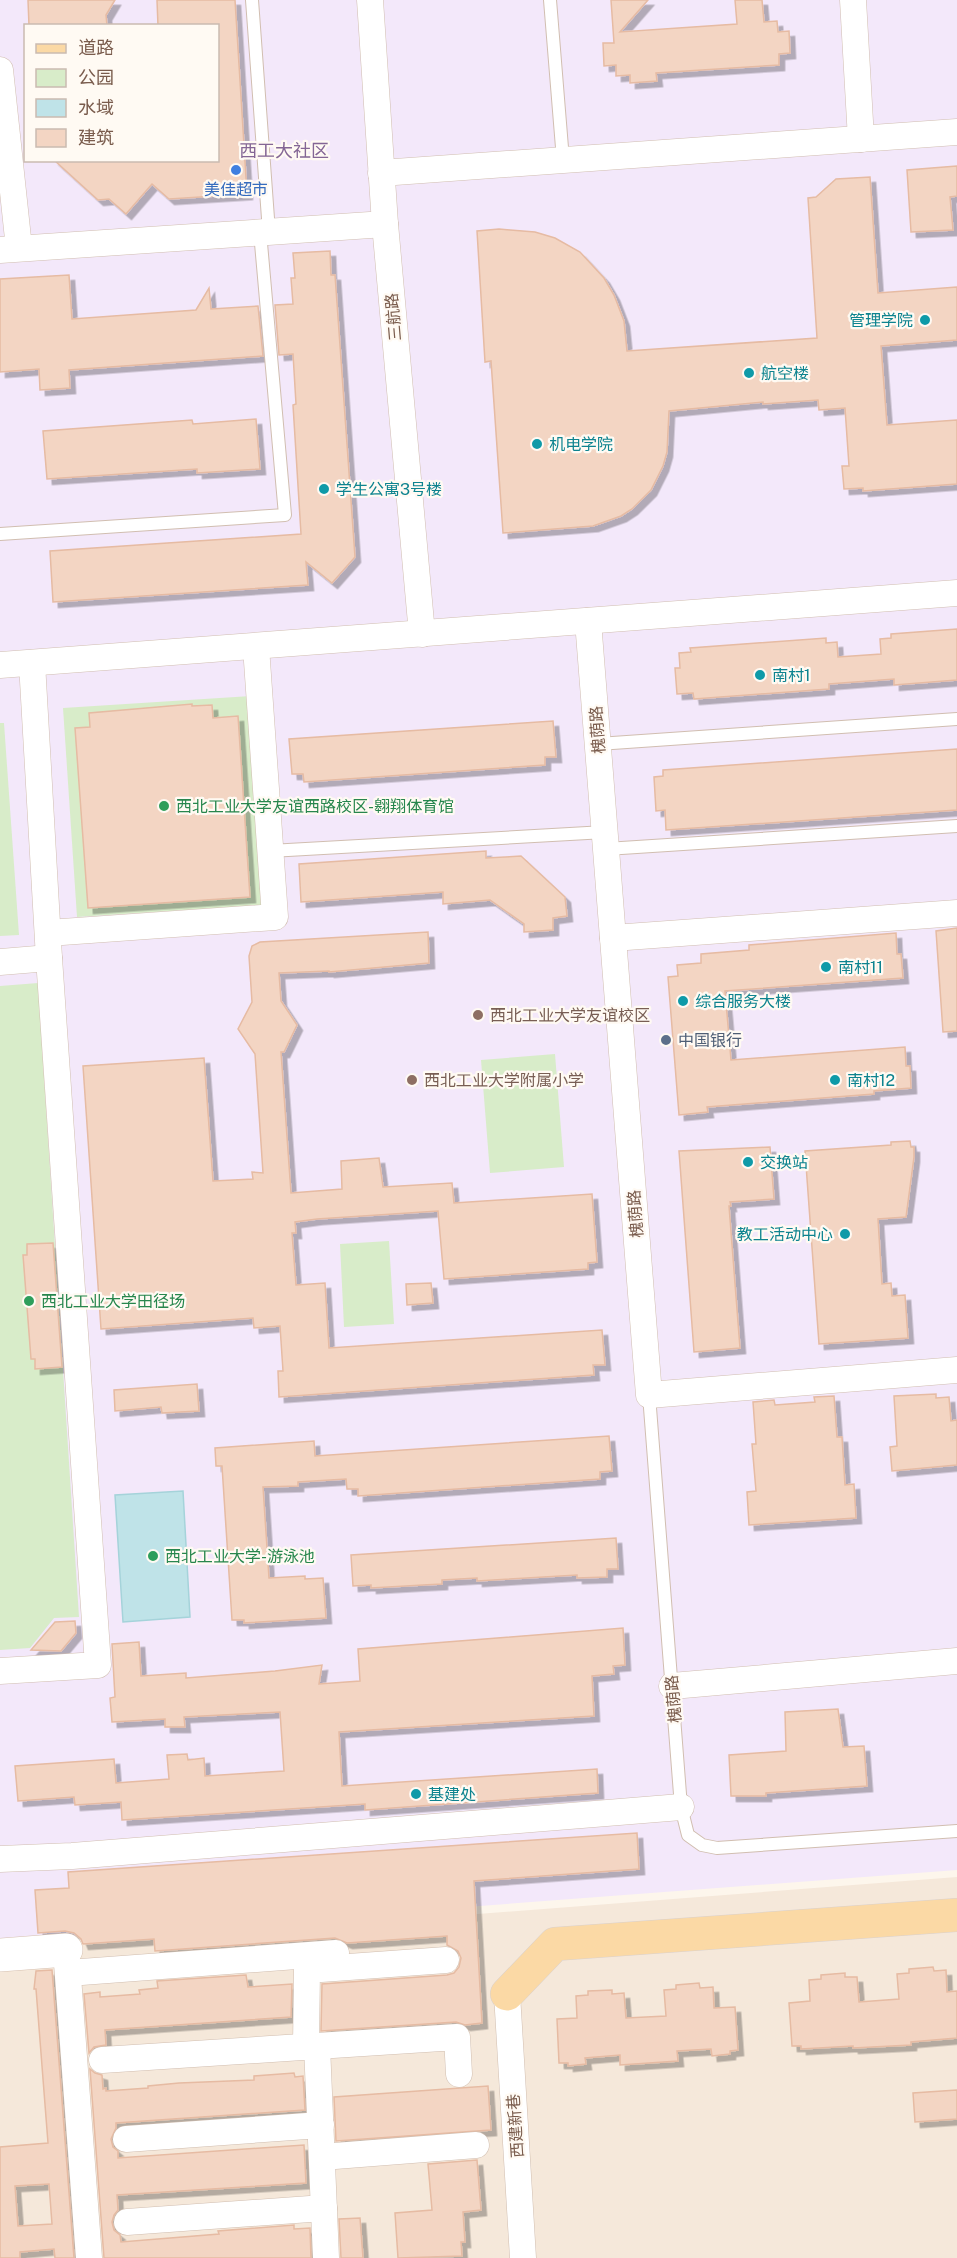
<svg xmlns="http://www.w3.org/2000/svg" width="957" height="2258" viewBox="0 0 957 2258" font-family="'Public Sans','Noto Sans SC',sans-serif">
  <defs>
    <filter id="shadow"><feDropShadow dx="5.5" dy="5.5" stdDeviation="0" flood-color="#0004"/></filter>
  </defs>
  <rect width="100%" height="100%" fill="#fdf6ec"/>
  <polygon fill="#f5e8da" points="957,1877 957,2258 0,2258 0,1948 51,1947"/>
  <path fill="#f3e8fa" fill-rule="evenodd" d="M 0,0 L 957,0 L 957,1870 L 0,1942 ZM 26,26 L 218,26 L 218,160 L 26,160 Z"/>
  <g fill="#d8ecc9">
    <polygon points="251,696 265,905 77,917 63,708"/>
    <polygon points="0,723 4,723 19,935 0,936"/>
    <polygon points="38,983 79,1617 54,1618 30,1648 0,1650 0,986"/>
    <polygon points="555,1054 564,1167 490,1173 481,1060"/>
    <polygon points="389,1241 394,1324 344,1327 340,1244"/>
  </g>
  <polygon fill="#bfe3e8" stroke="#a5d3da" stroke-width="1.5" points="183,1491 190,1617 123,1622 115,1495"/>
  <g fill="#f3d5c3" stroke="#e6bba3" stroke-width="1.5" fill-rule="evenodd" filter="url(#shadow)">
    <polygon points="28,0 115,0 106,15 107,26 29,26"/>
    <polygon points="157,0 235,0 247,194 169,199 152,184 126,214 109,199 98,200 54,160 218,160 218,26 158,26"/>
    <polygon points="611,0 648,0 620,32 737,24 735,0 762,0 764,22 777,21 778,32 789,31 790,53 779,54 779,65 656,73 657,81 630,83 630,75 616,76 616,65 604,66 603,43 614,43"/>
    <polygon points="957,166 957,196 950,197 953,230 911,232 907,170"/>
    <polygon points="870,177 878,293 957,287 957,340 881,346 887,425 957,420 957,484 863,491 863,488 844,489 842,466 849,466 845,408 819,410 818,400 763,404 763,402 669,411 667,452 663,466 651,490 632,509 621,516 593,526 503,533 491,361 485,362 477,231 499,229 535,232 555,238 580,252 604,278 614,295 624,321 627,351 817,338 808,198 816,197 836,179"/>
    <polygon points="330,251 331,275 335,275 355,557 332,583 306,562 308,585 53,602 50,551 301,534 293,405 296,404 293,354 279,355 275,305 293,304 291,278 295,278 293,253"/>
    <polygon points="69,275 72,319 196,310 209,288 211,309 258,306 263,356 69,370 70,388 40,390 39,369 0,372 0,279"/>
    <polygon points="256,419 260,469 197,473 197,469 47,479 43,431 192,420 193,424"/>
    <polygon points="957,629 957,680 894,685 894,679 829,684 829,689 694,699 693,693 677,694 675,668 680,668 679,653 691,652 690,648 826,638 826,643 837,642 838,657 881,654 880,639 891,638 891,634"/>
    <polygon points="192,704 192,706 212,705 213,718 238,716 250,897 88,908 75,728 90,727 89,713"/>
    <polygon points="553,721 556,757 545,757 545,765 304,782 303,774 292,774 289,739"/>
    <polygon points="957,749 957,810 666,830 665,810 656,811 654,777 663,776 663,770"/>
    <polygon points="486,851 486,858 521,856 565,897 567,916 553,918 553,930 524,932 524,924 490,900 443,904 443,892 301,902 299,864"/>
    <polygon points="957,928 957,1031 943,1032 936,931"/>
    <polygon points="428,932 429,963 329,972 329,971 279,973 281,1001 297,1025 284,1052 281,1052 291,1193 342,1189 341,1161 379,1158 383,1187 452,1183 454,1203 592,1194 597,1262 588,1263 588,1269 444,1279 438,1211 317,1219 295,1222 296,1233 292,1233 296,1285 325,1283 329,1348 602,1330 605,1365 593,1365 594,1375 279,1397 278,1371 283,1371 280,1326 254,1328 253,1318 101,1329 83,1066 204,1058 213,1181 253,1179 252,1172 263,1173 255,1054 238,1029 252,1002 249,956 252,946 260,942"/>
    <polygon points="896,933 897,954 901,954 903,978 725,991 731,1060 905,1047 906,1066 910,1066 911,1088 874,1091 874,1094 707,1107 708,1112 679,1115 668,977 678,976 677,965 701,963 701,954 749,950 749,945"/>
    <polygon points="910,1141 911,1147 914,1147 914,1157 906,1217 878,1219 882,1284 891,1283 892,1296 905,1295 908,1338 819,1344 805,1151 891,1145 891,1142"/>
    <polygon points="770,1147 774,1199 730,1202 731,1206 729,1206 740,1348 694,1352 679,1151"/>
    <polygon points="53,1243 62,1367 35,1369 35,1359 31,1359 23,1255 27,1255 27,1244"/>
    <polygon points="431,1283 433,1303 407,1305 406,1284"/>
    <polygon points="197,1384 199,1411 162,1413 161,1407 115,1411 114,1390"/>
    <polygon points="936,1394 936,1398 949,1397 951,1421 957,1420 957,1465 892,1471 890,1447 897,1446 894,1396"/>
    <polygon points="834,1396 837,1437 842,1437 845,1485 854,1484 856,1518 749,1525 747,1492 756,1491 752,1444 756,1444 753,1402 774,1400 775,1405 815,1402 814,1397"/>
    <polygon points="609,1436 612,1471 600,1472 600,1479 358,1496 358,1489 347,1489 346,1479 298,1482 298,1486 263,1487 269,1578 305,1576 305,1579 323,1578 326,1618 244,1623 244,1620 232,1620 222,1466 216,1466 215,1448 314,1441 315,1456"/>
    <polygon points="616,1538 618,1569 607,1569 607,1577 577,1578 577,1575 477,1581 477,1578 442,1580 442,1584 423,1585 371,1588 371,1585 353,1586 351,1555"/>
    <polygon points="75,1621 76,1633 61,1651 31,1650 55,1622"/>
    <polygon points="623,1628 625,1665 613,1666 614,1674 592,1676 594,1716 339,1732 342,1786 597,1769 598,1793 365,1810 365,1804 122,1820 121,1802 75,1805 74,1797 18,1801 15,1766 114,1759 116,1783 169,1779 167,1755 187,1754 188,1760 204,1758 205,1776 284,1771 280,1712 184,1717 185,1727 165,1727 165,1719 112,1722 110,1698 115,1697 112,1644 139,1642 141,1676 186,1673 186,1678 275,1671 322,1665 319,1684 360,1681 358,1649"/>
    <polygon points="838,1709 843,1747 864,1746 867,1786 766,1793 766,1796 731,1796 729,1755 786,1751 785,1712"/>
    <polygon points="637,1833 639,1869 474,1881 482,2023 465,2025 456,2022 321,2031 322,1984 447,1975 454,1973 459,1967 461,1958 458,1951 447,1945 447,1936 347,1943 335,1938 155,1951 154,1939 83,1944 81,1939 74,1933 65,1931 38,1933 35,1890 69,1888 68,1872"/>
    <polygon points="933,1967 934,1971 946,1970 947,1992 957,1991 957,2038 911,2042 911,2045 853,2048 853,2046 801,2049 801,2046 792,2046 789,2003 810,2001 809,1980 821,1979 821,1975 845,1973 845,1977 857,1977 859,2002 899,1999 897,1974 909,1973 909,1969"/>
    <path d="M 52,1970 L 74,2258 L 55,2258 L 54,2249 L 20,2252 L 20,2258 L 0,2258 L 0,2147 L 48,2143 L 36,1989 L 34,1989 L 36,1971 ZM 49,2184 L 52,2224 L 18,2226 L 15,2186 Z"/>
    <polygon points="246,1975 248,1987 292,1984 291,2017 105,2030 106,2045 94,2047 89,2053 84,1994 100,1992 100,1997 140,1994 139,1990 158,1988 157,1981"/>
    <polygon points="699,1983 700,1988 713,1987 714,2008 735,2007 738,2050 730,2051 730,2054 712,2056 711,2049 677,2051 678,2061 620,2065 620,2055 585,2058 586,2064 568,2066 568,2063 559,2063 557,2019 577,2018 576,1996 588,1995 588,1991 612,1990 612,1994 624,1993 626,2018 666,2016 664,1990 676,1989 676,1985"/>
    <polygon points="90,2069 95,2073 102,2075 103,2089 106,2088 106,2091 148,2088 148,2086 179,2083 254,2080 254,2076 294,2073 295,2077 303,2076 305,2110 116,2123 116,2128 111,2139 113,2147 118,2151 118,2158 304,2145 306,2183 117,2195 118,2210 114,2215 112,2222 114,2230 120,2235 121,2242 219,2234 218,2231 294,2225 294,2229 310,2228 311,2258 104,2258"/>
    <polygon points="488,2086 491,2130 336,2141 334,2097"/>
    <polygon points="957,2090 957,2119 915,2122 913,2093"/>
    <polygon points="477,2160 481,2210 463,2212 465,2242 461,2242 462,2256 398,2258 395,2213 432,2210 428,2164"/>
    <polygon points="360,2218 363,2258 341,2258 339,2219"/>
  </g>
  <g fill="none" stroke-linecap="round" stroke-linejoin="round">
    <defs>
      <g id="lane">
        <polyline points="252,0 269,232"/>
        <polyline points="550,0 563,160"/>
        <polyline points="0,534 285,515 260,232"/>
        <polyline points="598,744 957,719"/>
        <polyline points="606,849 957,826"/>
        <polyline points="270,851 605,832"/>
        <polyline points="649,1395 681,1807 688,1835 702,1845 717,1848 957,1831"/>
      </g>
      <g id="street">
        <polyline points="370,0 385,224 422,634"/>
        <polyline points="853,0 861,139"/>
        <polyline points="0,70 19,248"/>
        <polyline points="381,173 957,132"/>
        <polyline points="0,250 385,224"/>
        <polyline points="588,621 649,1395 957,1370"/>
        <polyline points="0,665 957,593"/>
        <polyline points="48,933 275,917 256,647"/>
        <polyline points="613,938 957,913"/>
        <polyline points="0,962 49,958"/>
        <polyline points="0,1671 98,1665 49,958 32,663"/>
        <polyline points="672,1686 957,1661"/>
        <polyline points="0,1859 72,1856 681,1807"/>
        <polyline points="66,1950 89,2258"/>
        <polyline points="68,1973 336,1953"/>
        <polyline points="507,1994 523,2258"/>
        <polyline points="306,2046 307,1970 446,1960"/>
        <polyline points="317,2046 457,2037 459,2074"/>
        <polyline points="102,2060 317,2046 326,2258"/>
        <polyline points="126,2139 321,2125"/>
        <polyline points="322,2157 476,2145"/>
        <polyline points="127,2222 324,2208"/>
      </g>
      <polyline id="secondary" points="0,1955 66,1950"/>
      <polyline id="primary" points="507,1994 555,1944 957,1915"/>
    </defs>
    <use href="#lane" stroke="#d1beb0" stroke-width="14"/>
    <use href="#street" stroke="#d1beb0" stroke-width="27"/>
    <use href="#secondary" stroke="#d6c0b0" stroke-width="34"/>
    <use href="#primary" stroke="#dad1cd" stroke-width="34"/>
    <use href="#lane" stroke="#fff" stroke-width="12"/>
    <use href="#street" stroke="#fff" stroke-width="26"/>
    <use href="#secondary" stroke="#fff" stroke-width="33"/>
    <use href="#primary" stroke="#fbd9a5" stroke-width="33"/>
  </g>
  <circle fill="#3f7fe0" stroke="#fffaf3" stroke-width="2" cx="236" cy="170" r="6"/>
  <g fill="#0f9aa8" stroke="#fffaf3" stroke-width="2">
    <circle cx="925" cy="320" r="6"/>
    <circle cx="749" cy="373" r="6"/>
    <circle cx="537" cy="444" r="6"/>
    <circle cx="324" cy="489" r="6"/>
    <circle cx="760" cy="675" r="6"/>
    <circle cx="826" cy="967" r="6"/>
    <circle cx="683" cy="1001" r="6"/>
    <circle cx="835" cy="1080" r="6"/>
    <circle cx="748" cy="1162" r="6"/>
    <circle cx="845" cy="1234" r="6"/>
    <circle cx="416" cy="1794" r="6"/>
  </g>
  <g fill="#2e9e5b" stroke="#fffaf3" stroke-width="2">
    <circle cx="164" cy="806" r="6"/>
    <circle cx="29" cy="1301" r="6"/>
    <circle cx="153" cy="1556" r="6"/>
  </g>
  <g fill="#8d6e63" stroke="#fffaf3" stroke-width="2">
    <circle cx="478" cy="1015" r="6"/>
    <circle cx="412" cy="1080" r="6"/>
  </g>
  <circle fill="#5c6f8a" stroke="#fffaf3" stroke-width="2" cx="666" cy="1040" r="6"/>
  <g text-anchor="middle" stroke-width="4.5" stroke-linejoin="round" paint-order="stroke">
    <g font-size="16" fill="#366cbe" stroke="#fffaf3">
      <text x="236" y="195">美佳超市</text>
    </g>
    <g font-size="16" fill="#7a5c4d" stroke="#fffaf3">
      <text transform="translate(393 317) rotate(-95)" y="6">三航路</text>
      <text transform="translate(597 730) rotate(-94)" y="6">槐荫路</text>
      <text transform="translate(635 1214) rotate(-94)" y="6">槐荫路</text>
      <text transform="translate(673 1699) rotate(-95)" y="6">槐荫路</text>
      <text transform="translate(515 2126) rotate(-94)" y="6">西建新巷</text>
    </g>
    <g font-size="16" fill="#0d838f" stroke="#fffaf3" text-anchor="start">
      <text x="913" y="326" text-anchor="end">管理学院</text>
      <text x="761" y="379">航空楼</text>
      <text x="549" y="450">机电学院</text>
      <text x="336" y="495">学生公寓3号楼</text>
      <text x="772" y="681">南村1</text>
      <text x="838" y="973">南村11</text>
      <text x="695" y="1007">综合服务大楼</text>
      <text x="847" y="1086">南村12</text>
      <text x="760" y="1168">交换站</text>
      <text x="833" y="1240" text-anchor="end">教工活动中心</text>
      <text x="428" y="1800">基建处</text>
    </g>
    <g font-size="16" fill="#27864d" stroke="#fffaf3" text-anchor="start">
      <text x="176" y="812">西北工业大学友谊西路校区-翱翔体育馆</text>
      <text x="41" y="1307">西北工业大学田径场</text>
      <text x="165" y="1562">西北工业大学-游泳池</text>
    </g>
    <g font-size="16" fill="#785e54" stroke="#fffaf3" text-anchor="start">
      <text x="490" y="1021">西北工业大学友谊校区</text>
      <text x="424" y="1086">西北工业大学附属小学</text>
    </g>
    <g font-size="16" fill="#4e5e75" stroke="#fffaf3" text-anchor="start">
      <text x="678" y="1046">中国银行</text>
    </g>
    <g font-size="18" fill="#846695" stroke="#fffaf3">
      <text x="284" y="157">西工大社区</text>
    </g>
  </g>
  <rect x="24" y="24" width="195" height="138" fill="#fffaf3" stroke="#cabbb1" stroke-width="1.5"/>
  <rect x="36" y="44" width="30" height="9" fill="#fbd9a5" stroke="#cabbb1" stroke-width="1.5"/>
  <text x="78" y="54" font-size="18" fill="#7a5c4d">道路</text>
  <rect x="36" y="69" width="30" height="18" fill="#d8ecc9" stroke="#cabbb1" stroke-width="1.5"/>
  <text x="78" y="84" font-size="18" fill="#7a5c4d">公园</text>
  <rect x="36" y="99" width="30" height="18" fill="#bfe3e8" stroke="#cabbb1" stroke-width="1.5"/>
  <text x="78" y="114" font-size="18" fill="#7a5c4d">水域</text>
  <rect x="36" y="129" width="30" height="18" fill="#f3d5c3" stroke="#cabbb1" stroke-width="1.5"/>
  <text x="78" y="144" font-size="18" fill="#7a5c4d">建筑</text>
</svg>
